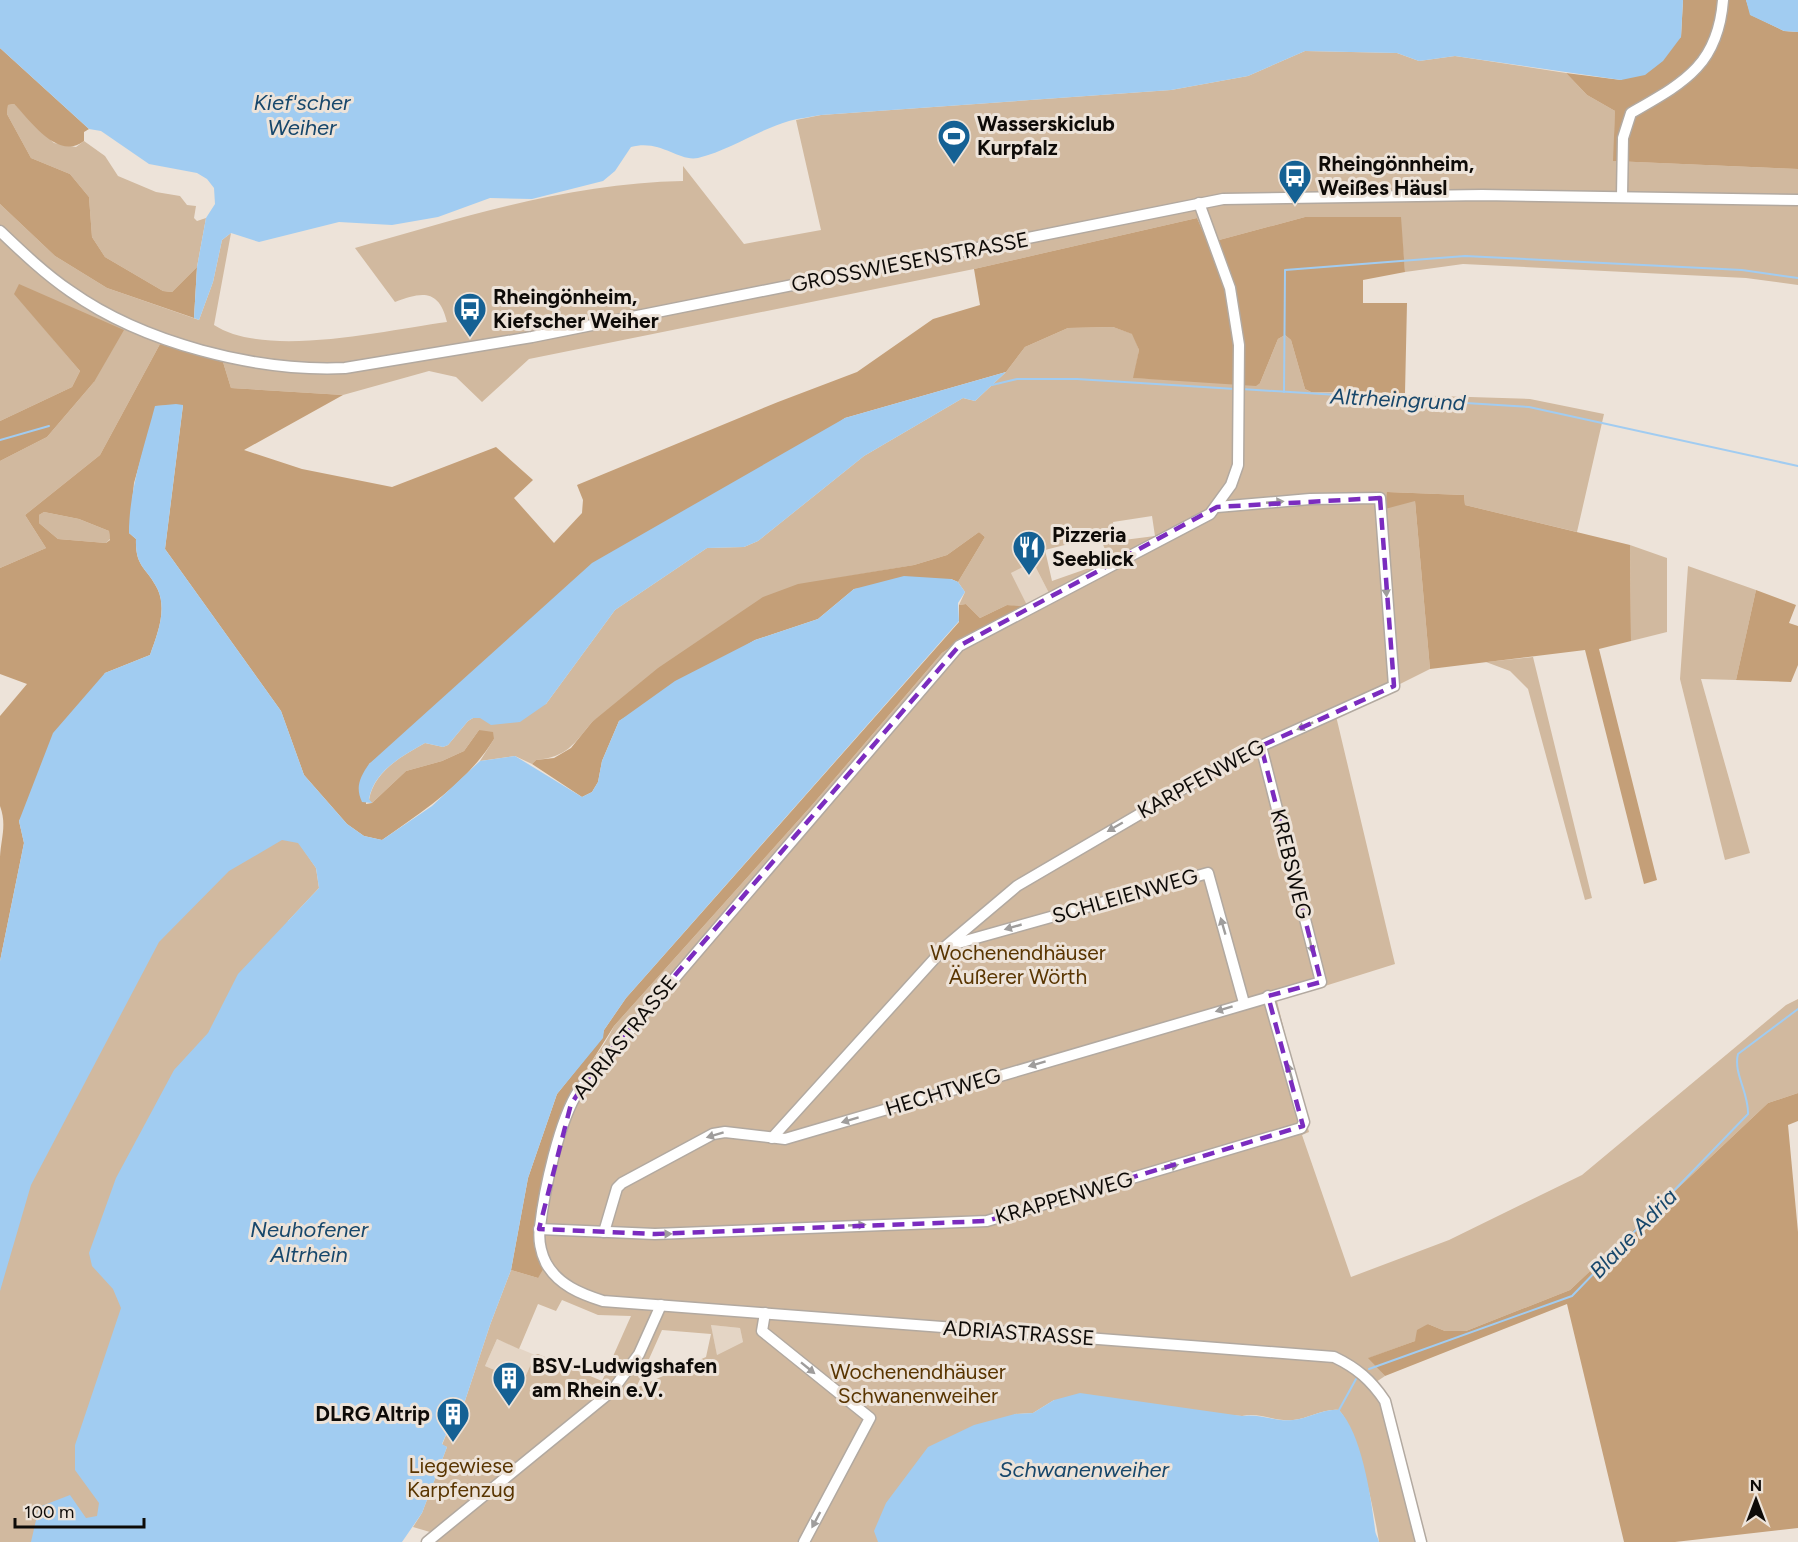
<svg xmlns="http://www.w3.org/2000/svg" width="1798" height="1542" viewBox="0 0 1798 1542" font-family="Figtree,sans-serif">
  <rect width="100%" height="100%" fill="#ede3d9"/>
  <g fill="#e4d5c5">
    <polygon points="1033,562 1050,595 1028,607 1011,573"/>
    <polygon points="711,1325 740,1328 743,1342 717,1355"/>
    <polygon points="497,1339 535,1355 523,1382 485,1366"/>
  </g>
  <g fill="#d1b99f" fill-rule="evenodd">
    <path d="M 1305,51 L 1397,53 L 1419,61 L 1455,56 L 1566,73 L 1587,95 L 1615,111 L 1614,161 L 1798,169 L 1798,285 L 1746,278 L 1463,264 L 1405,272 L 1400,217 L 1305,217 L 1208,243 L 1197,218 L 974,269 L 529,359 L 482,402 L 456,377 L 429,371 L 343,395 L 231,388 L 223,362 L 160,344 L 100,455 L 25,515 L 46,548 L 0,568 L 0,461 L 47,437 L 94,382 L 15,294 L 80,371 L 72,387 L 0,421 L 0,204 L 55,256 L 107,288 L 199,320 L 213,282 L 222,240 L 231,233 L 214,325 C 266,359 386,330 447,322 C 439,288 421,292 395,302 L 355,248 C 464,217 569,183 683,181 L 683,166 L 744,244 L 821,230 L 796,120 L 821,115 L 1171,90 L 1248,76 Z"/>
    <polygon points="14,104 54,143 76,147 84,141 105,156 118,176 156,192 180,196 187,205 196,206 194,218 197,221 206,218 197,267 172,292 163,291 105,257 92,237 89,197 70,174 31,158 7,114 8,105"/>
    <path d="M 1113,327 L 1133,334 L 1139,350 L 1134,378 L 1260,383 L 1278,339 L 1285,335 L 1291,340 L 1305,389 L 1311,392 L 1530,399 L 1604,414 L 1577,532 L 1465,505 L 1464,495 L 1387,492 L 1415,501 L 1430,669 L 1336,716 L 1395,964 L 1277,1001 L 1309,1132 L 1302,1135 L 1351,1277 L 1449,1240 L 1582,1175 L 1786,1005 L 1798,999 L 1798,1093 L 1768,1103 L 1570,1290 L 1466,1331 L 1445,1331 L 1428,1324 L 1415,1341 L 1369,1358 L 1385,1376 L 1376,1382 L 1424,1542 L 1379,1542 C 1375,1515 1358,1430 1339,1410 C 1324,1408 1308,1419 1293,1420 C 1275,1422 1259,1412 1242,1416 L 1054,1400 L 1033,1413 L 1015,1414 L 878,1542 L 431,1542 L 430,1532 L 413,1527 L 422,1513 L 447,1447 L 442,1445 L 452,1420 L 458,1422 L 490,1325 L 511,1270 L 538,1278 C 537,1258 535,1238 536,1218 C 538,1186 554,1129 568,1099 C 580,1073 602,1052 614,1026 L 813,804 L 942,653 L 975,631 L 1026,608 L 1007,605 L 980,618 L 966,604 L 959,605 L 965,592 L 958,582 L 985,537 L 979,532 L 947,555 L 914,565 L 798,585 L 592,722 C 574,744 567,757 536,760 L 532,764 L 515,756 L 480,761 L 494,739 L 479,730 L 464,751 L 442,761 L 406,771 L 372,803 L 369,800 C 374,771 402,756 425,743 L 443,747 L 448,745 L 468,721 L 473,718 L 546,704 L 615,610 L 707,548 L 744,547 L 758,541 L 864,456 L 963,398 L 975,401 L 1006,372 L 1025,347 L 1068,328 ZM 1152,516 L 1155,536 L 1116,541 L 1113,522 ZM 1100,536 L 1109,561 L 1052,581 L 1045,550 ZM 1033,562 L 1050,595 L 1028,607 L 1011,573 ZM 562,1300 L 598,1315 L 631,1316 L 602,1381 L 538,1354 L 535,1355 L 523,1382 L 485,1366 L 497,1339 L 519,1349 L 538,1304 L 556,1311 ZM 711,1325 L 740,1328 L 743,1342 L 717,1355 ZM 662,1330 L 711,1334 L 706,1357 L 636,1388 Z"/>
    <polygon points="44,512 79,519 109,531 110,539 106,543 58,539 39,523 39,515"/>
    <polygon points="1630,545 1667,558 1667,632 1631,641"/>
    <polygon points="1688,566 1756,590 1736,680 1701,679 1750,853 1725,860 1680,679"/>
    <polygon points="1533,657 1592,898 1585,900 1528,689 1510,671 1486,662"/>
    <polygon points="262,789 316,868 319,888 288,921 201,1542 0,1542 0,1137"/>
  </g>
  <g fill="#c49f78" fill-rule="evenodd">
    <polygon points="1683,0 1746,0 1751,15 1784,31 1798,32 1798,169 1613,161 1615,111 1587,95 1566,73 1621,80 1681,37"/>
    <path d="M 0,48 L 89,129 L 84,132 L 84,141 C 58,161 31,121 14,104 L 8,105 L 7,114 L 31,158 L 70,174 L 89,197 L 92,237 L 105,257 L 163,291 L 172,292 L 197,267 L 194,318 L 107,288 L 55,256 L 0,204 Z"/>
    <path d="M 1305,217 L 1401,217 L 1405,272 L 1363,280 L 1363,303 L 1407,303 L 1405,393 L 1311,392 L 1305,389 L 1291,340 L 1285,335 L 1278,339 L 1260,383 L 1256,386 L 1133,378 L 1139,350 L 1132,334 L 1113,327 L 1068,328 L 1025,347 L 1006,372 L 845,418 L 369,764 L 366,804 L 372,803 L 406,771 L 442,761 L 464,751 L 479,730 L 493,732 L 494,739 C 467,783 423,811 382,840 L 364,836 L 347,824 L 304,775 L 281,711 L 165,549 L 183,405 L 156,406 L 134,483 L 129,533 L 136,539 C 135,568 147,567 158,590 C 167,611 157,635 150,655 L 105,673 L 19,821 L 24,843 L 0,961 C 0,926 0,891 0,857 C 1,838 7,825 0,806 L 0,716 L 27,684 L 0,674 L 0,568 L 46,548 L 25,515 L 100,455 L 160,344 L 223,362 L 231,388 L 343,395 L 244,450 L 302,469 L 392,487 L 496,447 L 533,480 L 514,498 L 554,543 L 582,513 L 583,500 L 577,485 L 778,402 L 857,372 L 933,319 L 980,305 L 974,269 L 1197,218 L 1208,243 ZM 44,512 L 79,519 L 109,531 L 110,540 L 106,543 L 58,539 L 39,523 L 39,515 Z"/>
    <polygon points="19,284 124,330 94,382 47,437 0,461 0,421 72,387 80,371 14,294"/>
    <polygon points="1387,492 1464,495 1465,505 1630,545 1631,641 1599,649 1657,880 1644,884 1585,650 1430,669 1415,501 1385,509"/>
    <polygon points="979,532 985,537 958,582 951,579 854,589 818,619 755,640 619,721 602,761 598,782 592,792 582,797 532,764 536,760 554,758 571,748 592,722 658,668 763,597 798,584 914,565 947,555"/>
    <polygon points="1756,590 1796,605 1789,623 1798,626 1798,665 1791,682 1736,680"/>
    <polygon points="966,604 980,618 1007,605 1028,607 975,631 942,653 813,804 614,1026 568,1099 552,1143 536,1215 535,1236 545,1266 538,1278 511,1270 528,1178 557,1094 602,1038 604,1030 626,998 959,622 959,605"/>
    <polygon points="1798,1093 1798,1121 1788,1125 1798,1232 1798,1528 1675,1542 1624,1542 1567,1304 1385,1376 1368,1358 1415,1341 1417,1330 1428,1324 1445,1331 1466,1331 1570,1290 1768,1103"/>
  </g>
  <g fill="#a1ccf1">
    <path d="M 0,0 L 1683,0 L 1681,37 L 1663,61 L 1645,75 L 1621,80 L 1455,56 L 1419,61 L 1397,53 L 1305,51 L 1248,76 L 1171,90 L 821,115 C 811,117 800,118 789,121 C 758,130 730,150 698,158 C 678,162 661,139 631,147 L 615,171 L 603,181 L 532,199 L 490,198 L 438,217 L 392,225 L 339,222 L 259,242 L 231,233 L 222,240 L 213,282 L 199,320 L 194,318 L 197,267 L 206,218 L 215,204 L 214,188 L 207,179 L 197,173 L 149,164 L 101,131 L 89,129 L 0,48 Z"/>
    <polygon points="1746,0 1798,0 1798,32 1784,31 1750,15"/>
    <path d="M 1006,372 L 975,401 L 963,398 L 864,456 L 758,541 L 744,547 L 707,548 L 615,610 L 546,704 L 520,722 L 491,725 L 480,718 L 473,718 L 468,721 L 448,745 L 443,747 L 425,743 C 402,756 374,771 369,799 L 372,803 L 362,802 C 355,787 360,777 369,764 L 592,563 L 845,418 Z"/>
    <path d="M 176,404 L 183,405 L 165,549 L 281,711 L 304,775 L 347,824 L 364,836 L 382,840 L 432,806 L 480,761 L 515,756 L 582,797 L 592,792 L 598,782 L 602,761 L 619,721 L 675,681 L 755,640 L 818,619 L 854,589 L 904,576 L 951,579 L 958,582 L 965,592 L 958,603 L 959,621 L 626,998 L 604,1030 L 603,1038 L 557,1094 L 528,1178 L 511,1270 L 490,1325 L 458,1422 L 452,1420 L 442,1444 L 447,1447 L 422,1513 L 402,1542 L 31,1542 L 39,1507 L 70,1495 L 86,1518 L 97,1516 L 99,1503 L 75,1470 L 75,1445 L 121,1308 L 113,1289 L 92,1266 L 89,1253 L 116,1178 L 174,1070 L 208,1033 L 238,974 L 319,888 L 316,868 L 298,843 L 282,840 L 229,871 L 159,942 L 31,1185 L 0,1291 L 0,961 L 24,843 L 19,821 L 53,733 L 105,673 L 150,655 C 157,635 167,611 158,590 C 147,567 135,568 136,539 L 129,533 C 129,489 144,448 155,406 Z"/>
    <path d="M 1080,1393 L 1242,1416 C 1259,1413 1275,1422 1293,1420 C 1308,1419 1324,1408 1339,1410 C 1362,1434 1371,1497 1375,1529 C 1375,1534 1378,1537 1379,1542 L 878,1542 L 874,1531 L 886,1503 L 928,1447 L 974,1425 L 1015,1414 L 1033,1413 L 1054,1400 Z"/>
  </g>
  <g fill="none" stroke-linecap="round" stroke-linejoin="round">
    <g stroke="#a1ccf1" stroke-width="2">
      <polyline points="992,385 1017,379 1077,379 1235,389"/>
      <polyline points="1241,389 1529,407 1798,466"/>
      <polyline points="1284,392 1285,270 1465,256 1742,270 1798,278"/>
      <polyline points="0,440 49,426"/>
      <path d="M 1369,1369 L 1572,1296 L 1748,1114 C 1749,1093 1733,1073 1738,1054 L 1798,1009"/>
      <polyline points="1339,1410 1356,1379"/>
    </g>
    <defs>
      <g id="minor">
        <path d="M 1622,196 L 1623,138 L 1631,113 C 1683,83 1718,66 1723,0"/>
        <path d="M 1199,203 L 1230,288 L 1239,345 L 1238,465 L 1231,485 L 1210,514 L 959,646 L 579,1090 C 559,1120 544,1191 540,1227 C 538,1239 541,1253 546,1263 C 558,1285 581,1294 603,1301 L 1334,1357 C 1357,1368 1371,1380 1385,1401 L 1421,1542"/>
        <path d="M 0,231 C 22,252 45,274 70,291 C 143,343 256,372 345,368 L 532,337 L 1223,199 L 1482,195 L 1798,200"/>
        <polyline points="951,945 1208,873 1244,1003"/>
        <polyline points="772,1138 946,946 1017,886 1239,756 1394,686 1380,498 1310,499 1217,507"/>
        <polyline points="539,1229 655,1234 987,1221 1301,1128 1304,1122 1268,996"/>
        <polyline points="604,1232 617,1188 622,1183 713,1134 725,1132 785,1139 1321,982 1261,746"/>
        <polyline points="765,1313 762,1331 870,1418 804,1542"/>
        <polyline points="427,1542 612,1391 639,1354 661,1305"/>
      </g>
    </defs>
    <use href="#minor" stroke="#b2a9a0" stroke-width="13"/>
    <use href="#minor" stroke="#fff" stroke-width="10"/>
  </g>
  <defs><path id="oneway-solid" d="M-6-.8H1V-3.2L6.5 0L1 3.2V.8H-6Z" transform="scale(1.5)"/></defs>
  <g fill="#9f9d9c">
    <use href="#oneway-solid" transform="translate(1275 502) rotate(-5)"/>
    <use href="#oneway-solid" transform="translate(1386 588) rotate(86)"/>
    <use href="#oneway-solid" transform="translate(1305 726) rotate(156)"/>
    <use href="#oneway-solid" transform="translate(1115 827) rotate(150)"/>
    <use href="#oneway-solid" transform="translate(1223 926) rotate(-106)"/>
    <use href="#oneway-solid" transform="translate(1013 927) rotate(164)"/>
    <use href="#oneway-solid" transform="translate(1311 945) rotate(76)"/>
    <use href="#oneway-solid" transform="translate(1224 1009) rotate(163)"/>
    <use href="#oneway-solid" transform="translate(1037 1064) rotate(163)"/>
    <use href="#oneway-solid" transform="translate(1290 1072) rotate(-106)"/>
    <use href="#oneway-solid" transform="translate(850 1120) rotate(163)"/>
    <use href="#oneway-solid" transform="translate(715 1135) rotate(163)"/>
    <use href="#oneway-solid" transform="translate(1170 1167) rotate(-16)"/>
    <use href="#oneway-solid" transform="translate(857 1225) rotate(-3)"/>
    <use href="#oneway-solid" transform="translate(663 1234) rotate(-1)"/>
    <use href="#oneway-solid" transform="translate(808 1368) rotate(39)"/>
    <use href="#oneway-solid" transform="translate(816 1520) rotate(118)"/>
  </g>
  <path fill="none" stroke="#7b2cbf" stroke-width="4.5" stroke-dasharray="12 8" stroke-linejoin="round" d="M 1380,498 L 1394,686 L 1261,746 L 1321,982 L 1268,996 L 1303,1126 L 987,1221 L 655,1234 L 539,1229 L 571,1104 L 595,1068 L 959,646 L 1217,507 Z"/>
  <defs>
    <symbol id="stadium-pin" viewBox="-11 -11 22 30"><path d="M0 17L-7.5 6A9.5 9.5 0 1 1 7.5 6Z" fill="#156194" stroke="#ede3d9"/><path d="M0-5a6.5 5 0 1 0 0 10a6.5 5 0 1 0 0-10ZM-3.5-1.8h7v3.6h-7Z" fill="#fff"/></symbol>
    <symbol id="bus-pin" viewBox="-11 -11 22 30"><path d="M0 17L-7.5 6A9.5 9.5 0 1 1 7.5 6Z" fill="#156194" stroke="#ede3d9"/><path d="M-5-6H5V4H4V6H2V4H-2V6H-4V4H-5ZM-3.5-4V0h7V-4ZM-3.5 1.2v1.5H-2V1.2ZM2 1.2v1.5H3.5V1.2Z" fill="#fff"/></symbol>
    <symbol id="restaurant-pin" viewBox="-11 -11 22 30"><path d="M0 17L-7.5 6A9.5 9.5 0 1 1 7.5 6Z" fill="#156194" stroke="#ede3d9"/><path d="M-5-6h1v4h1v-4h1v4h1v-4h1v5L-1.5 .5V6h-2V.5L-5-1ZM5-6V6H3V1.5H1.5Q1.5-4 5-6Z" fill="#fff"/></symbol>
    <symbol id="building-pin" viewBox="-11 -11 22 30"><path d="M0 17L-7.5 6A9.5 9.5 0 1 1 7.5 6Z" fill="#156194" stroke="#ede3d9"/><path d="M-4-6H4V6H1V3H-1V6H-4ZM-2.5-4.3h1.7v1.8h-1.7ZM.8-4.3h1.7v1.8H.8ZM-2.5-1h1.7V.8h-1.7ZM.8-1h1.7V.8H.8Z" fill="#fff"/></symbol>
  </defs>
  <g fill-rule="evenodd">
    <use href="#stadium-pin" x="935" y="117" width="38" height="52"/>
    <use href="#bus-pin" x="1276" y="157" width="38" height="52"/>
    <use href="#bus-pin" x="451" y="290" width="38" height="52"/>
    <use href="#restaurant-pin" x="1010" y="528" width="38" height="52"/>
    <use href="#building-pin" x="490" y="1359" width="38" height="52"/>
    <use href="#building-pin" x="434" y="1395" width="38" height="52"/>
  </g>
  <g text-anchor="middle" stroke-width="6" stroke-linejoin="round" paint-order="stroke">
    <g font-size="21" font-weight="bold" fill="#0e0b08" stroke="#ede3d9" text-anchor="start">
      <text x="977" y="131">Wasserskiclub<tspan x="977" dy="24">Kurpfalz</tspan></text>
      <text x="1318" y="171">Rheingönnheim,<tspan x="1318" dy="24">Weißes Häusl</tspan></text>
      <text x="493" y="304">Rheingönheim,<tspan x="493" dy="24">Kiefscher Weiher</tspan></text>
      <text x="1052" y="542">Pizzeria<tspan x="1052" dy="24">Seeblick</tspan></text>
      <text x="532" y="1373">BSV-Ludwigshafen<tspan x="532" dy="24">am Rhein e.V.</tspan></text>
      <text x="430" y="1421" text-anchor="end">DLRG Altrip</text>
    </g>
    <g font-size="21" fill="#0e0b08" stroke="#ede3d9">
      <text transform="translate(910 262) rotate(-11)" y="7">GROSSWIESENSTRASSE</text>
      <text transform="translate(1201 779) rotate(-29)" y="7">KARPFENWEG</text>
      <text transform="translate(1291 864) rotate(76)" y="7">KREBSWEG</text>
      <text transform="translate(1125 896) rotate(-16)" y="7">SCHLEIENWEG</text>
      <text transform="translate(625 1037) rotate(-51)" y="7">ADRIASTRASSE</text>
      <text transform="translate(943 1092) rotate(-17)" y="7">HECHTWEG</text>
      <text transform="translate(1064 1198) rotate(-16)" y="7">KRAPPENWEG</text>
      <text transform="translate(1019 1333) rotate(4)" y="7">ADRIASTRASSE</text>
    </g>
    <g font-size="21" fill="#593501" stroke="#ede3d9">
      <text x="1018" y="960">Wochenendhäuser<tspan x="1018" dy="24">Äußerer Wörth</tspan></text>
      <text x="918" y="1379">Wochenendhäuser<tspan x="918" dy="24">Schwanenweiher</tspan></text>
      <text x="461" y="1473">Liegewiese<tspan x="461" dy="24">Karpfenzug</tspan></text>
    </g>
    <g font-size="22" font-style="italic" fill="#17476b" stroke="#ede3d9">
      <text x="302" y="110">Kief'scher<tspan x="302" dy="25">Weiher</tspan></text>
      <text transform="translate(1398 399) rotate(3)" y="8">Altrheingrund</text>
      <text x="309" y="1237">Neuhofener<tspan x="309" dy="25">Altrhein</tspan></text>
      <text transform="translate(1633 1233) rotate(-46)" y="8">Blaue Adria</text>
      <text x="1084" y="1477">Schwanenweiher</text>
    </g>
  </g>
  <g transform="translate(1756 1500)" stroke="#ede3d9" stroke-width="4.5" paint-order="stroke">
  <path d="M0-4.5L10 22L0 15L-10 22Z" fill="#0e0b08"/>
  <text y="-9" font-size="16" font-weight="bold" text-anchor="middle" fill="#0e0b08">N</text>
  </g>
  <path d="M15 1518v9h129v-9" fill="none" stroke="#0e0b08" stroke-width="3"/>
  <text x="24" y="1518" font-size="18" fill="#0e0b08" stroke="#ede3d9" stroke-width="4.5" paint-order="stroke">100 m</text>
</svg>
